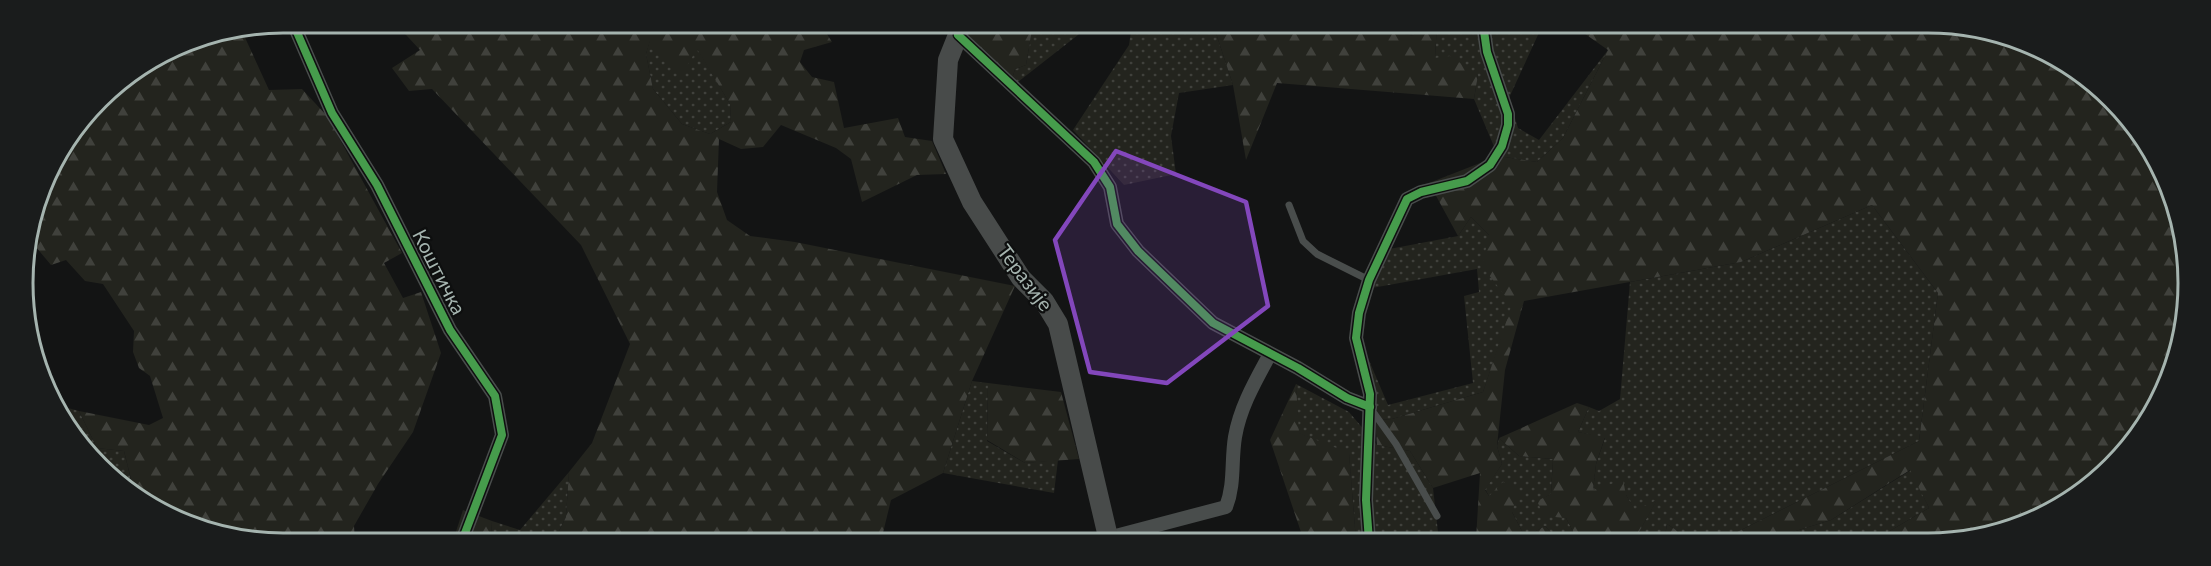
<svg xmlns="http://www.w3.org/2000/svg" width="2211" height="566" viewBox="0 0 2211 566" font-family="Lato,sans-serif">
  <defs>
    <pattern id="grass-dots" width="8" height="8" patternUnits="userSpaceOnUse" patternTransform="scale(1.5)"><rect width="8" height="8" fill="#23241e"/><path d="M2 2h.1M6 6h.1" fill="none" stroke="#40413c" stroke-width="1.8" stroke-linecap="round"/></pattern>
    <pattern id="forest-firs" width="22" height="20" patternUnits="userSpaceOnUse" patternTransform="scale(1.5)"><rect width="22" height="20" fill="#23241e"/><path d="M5 1l3.5 6h-7zM16 11l3.5 6h-7z" fill="#40413c"/></pattern>
  </defs>
  <rect width="100%" height="100%" fill="#131414"/>
  <g fill="url(#grass-dots)">
    <polygon points="1033,24 1092,24 1009,89 1015,69 1026,65"/>
    <polygon points="1132,24 1213,24 1233,85 1179,93 1171,136 1176,174 1124,185 1073,130 1129,45"/>
    <polygon points="1369,24 1414,24 1414,36 1377,28"/>
    <polygon points="1437,24 1543,24 1509,98 1518,128 1539,140 1608,50 1563,138 1537,162 1498,156 1474,99 1478,75 1435,58"/>
    <polygon points="650,40 697,48 730,104 731,122 710,134 682,124 653,89 646,54"/>
    <polygon points="1872,205 1938,293 1919,441 1719,541 1693,541 1667,524 1664,541 1640,541 1639,532 1656,501 1635,511 1626,495 1593,491 1596,464 1605,438 1578,432 1589,407 1599,411 1620,399 1630,282 1741,262"/>
    <polygon points="1471,217 1489,235 1514,301 1483,392 1392,419 1375,420 1365,351 1388,405 1473,383 1464,296 1479,292 1477,269 1372,288 1384,250 1458,236"/>
    <polygon points="972,381 988,383 987,441 1025,463 1058,460 1054,493 943,473"/>
    <polygon points="1296,384 1349,412 1377,445 1410,451 1433,488 1439,541 1356,541 1349,454 1298,433"/>
    <polygon points="57,405 79,411 97,448 124,451 131,480 122,482 77,442"/>
    <polygon points="1499,438 1519,456 1553,459 1551,494 1537,502 1566,518 1578,541 1559,541 1545,526 1525,537 1512,512 1489,496 1485,489 1502,464 1497,446"/>
    <polygon points="1911,470 1929,508 1876,539 1864,541 1764,541 1831,520"/>
    <polygon points="569,472 566,517 554,541 491,541 492,521 520,530"/>
  </g>
  <g fill="url(#forest-firs)" fill-rule="evenodd">
    <path d="M 395,23 L 492,23 L 492,25 L 518,25 L 519,23 L 756,23 L 784,32 L 820,23 L 832,42 L 804,50 L 800,62 L 812,77 L 834,82 L 844,128 L 898,118 L 905,137 L 932,141 L 946,174 L 917,175 L 862,202 L 851,159 L 836,148 L 781,125 L 763,147 L 741,149 L 719,139 L 717,192 L 727,220 L 750,236 L 795,242 L 1015,286 L 972,381 L 943,473 L 891,500 L 881,541 L 554,541 L 566,517 L 569,472 L 592,443 L 630,344 L 581,245 L 432,89 L 409,91 L 392,68 L 420,50 ZM 650,41 L 681,76 L 697,49 L 730,104 L 731,122 L 710,134 L 682,124 L 653,89 L 646,54 Z"/>
    <polygon points="965,23 1033,24 1026,65 1015,69 1009,89 963,48"/>
    <polygon points="1213,24 1369,24 1377,28 1414,36 1414,24 1437,24 1435,58 1450,56 1478,75 1474,99 1277,83 1246,160 1233,85"/>
    <polygon points="1571,24 1962,25 2059,58 2135,125 2180,216 2186,317 2161,399 2112,467 2043,517 1962,541 1876,541 1876,539 1929,508 1910,470 1831,520 1764,541 1719,541 1919,441 1938,293 1872,205 1741,262 1524,301 1505,370 1497,446 1502,464 1485,490 1489,496 1503,482 1519,489 1512,512 1525,537 1545,526 1559,541 1493,541 1476,539 1480,473 1433,488 1410,451 1377,445 1375,420 1392,419 1483,392 1513,301 1509,301 1482,266 1489,235 1471,217 1458,236 1429,183 1498,156 1537,162 1563,138 1608,50"/>
    <polygon points="242,31 269,90 302,89 327,116 402,253 384,263 403,298 421,292 441,353 413,432 378,484 354,526 355,541 249,541 152,508 122,482 131,479 124,451 97,448 79,411 149,425 163,418 150,376 139,368 133,352 134,331 103,284 85,281 66,260 51,265 30,240 50,167 111,87 184,42"/>
    <polygon points="988,383 1061,392 1079,459 1025,463 987,440"/>
    <polygon points="1296,384 1299,433 1349,453 1356,541 1304,541 1270,440"/>
    <polygon points="1577,403 1589,407 1578,432 1605,437 1596,464 1593,490 1623,480 1626,495 1635,510 1657,500 1639,532 1640,541 1578,541 1566,518 1544,516 1537,501 1551,494 1553,459 1519,456 1499,438"/>
    <polygon points="463,510 492,521 491,541 453,541"/>
    <polygon points="1667,524 1693,541 1664,541"/>
  </g>
  <g fill="none" stroke-linecap="round" stroke-linejoin="round">
    <g stroke="#494d4c" stroke-width="7">
      <polyline points="1289,205 1303,241 1317,254 1369,280"/>
      <polyline points="1371,409 1396,444 1437,516"/>
    </g>
    <g stroke="#494d4c" stroke-width="14">
      <polyline points="293,23 332,113 377,185 450,330 495,396 502,435 462,541"/>
      <polyline points="958,35 1094,162 1110,187 1117,224 1138,251 1213,323 1298,368 1347,398 1370,407"/>
      <path d="M 1108,538 L 1226,507 C 1235,484 1231,461 1235,437 C 1240,407 1256,380 1270,354"/>
      <polyline points="1369,541 1366,500 1370,394 1356,338 1359,313 1369,280 1407,199 1421,192 1467,181 1490,165 1502,146 1508,125 1508,114 1487,52 1483,24"/>
    </g>
    <polyline stroke="#484b4a" stroke-width="20" points="960,23 958,35 948,60 943,139 972,202 1021,278 1044,301 1058,324 1109,541"/>
    <defs>
      <g id="cycleway">
        <polyline points="293,23 332,113 377,185 450,330 495,396 502,435 462,541"/>
        <polyline points="958,35 1094,162 1110,187 1117,224 1138,251 1213,323 1298,368 1347,398 1370,407"/>
        <polyline points="1369,541 1366,500 1370,394 1356,338 1359,313 1369,280 1407,199 1421,192 1467,181 1490,165 1502,146 1508,125 1508,114 1487,52 1483,24"/>
      </g>
    </defs>
    <use href="#cycleway" stroke="#0e0f0f" stroke-width="11"/>
    <use href="#cycleway" stroke="#469c4c" stroke-width="8"/>
  </g>
  <path fill="#8347bc" fill-opacity="0.2" stroke="#8347bc" stroke-width="4.5" stroke-linejoin="round" d="M 1116,151 L 1246,202 L 1268,306 L 1167,383 L 1090,372 L 1055,240 Z"/>
  <g text-anchor="middle" stroke-width="4.5" stroke-linejoin="round" paint-order="stroke">
    <g font-size="20" fill="#a5b4af" stroke="#0e0f0f">
      <text transform="translate(439 272) rotate(63)" y="7">Коштичка</text>
      <text transform="translate(1025 278) rotate(53)" y="7">Теразије</text>
    </g>
  </g>
  <path d="M0 0H2211V566H0ZM283 33H1928A250 250 0 0 1 2178 283V283A250 250 0 0 1 1928 533H283A250 250 0 0 1 33 283V283A250 250 0 0 1 283 33Z" fill="#1a1c1c" fill-rule="evenodd"/>
  <path fill="none" stroke="#a5b4af" stroke-width="3" d="M283 33H1928A250 250 0 0 1 2178 283V283A250 250 0 0 1 1928 533H283A250 250 0 0 1 33 283V283A250 250 0 0 1 283 33Z"/>
</svg>
